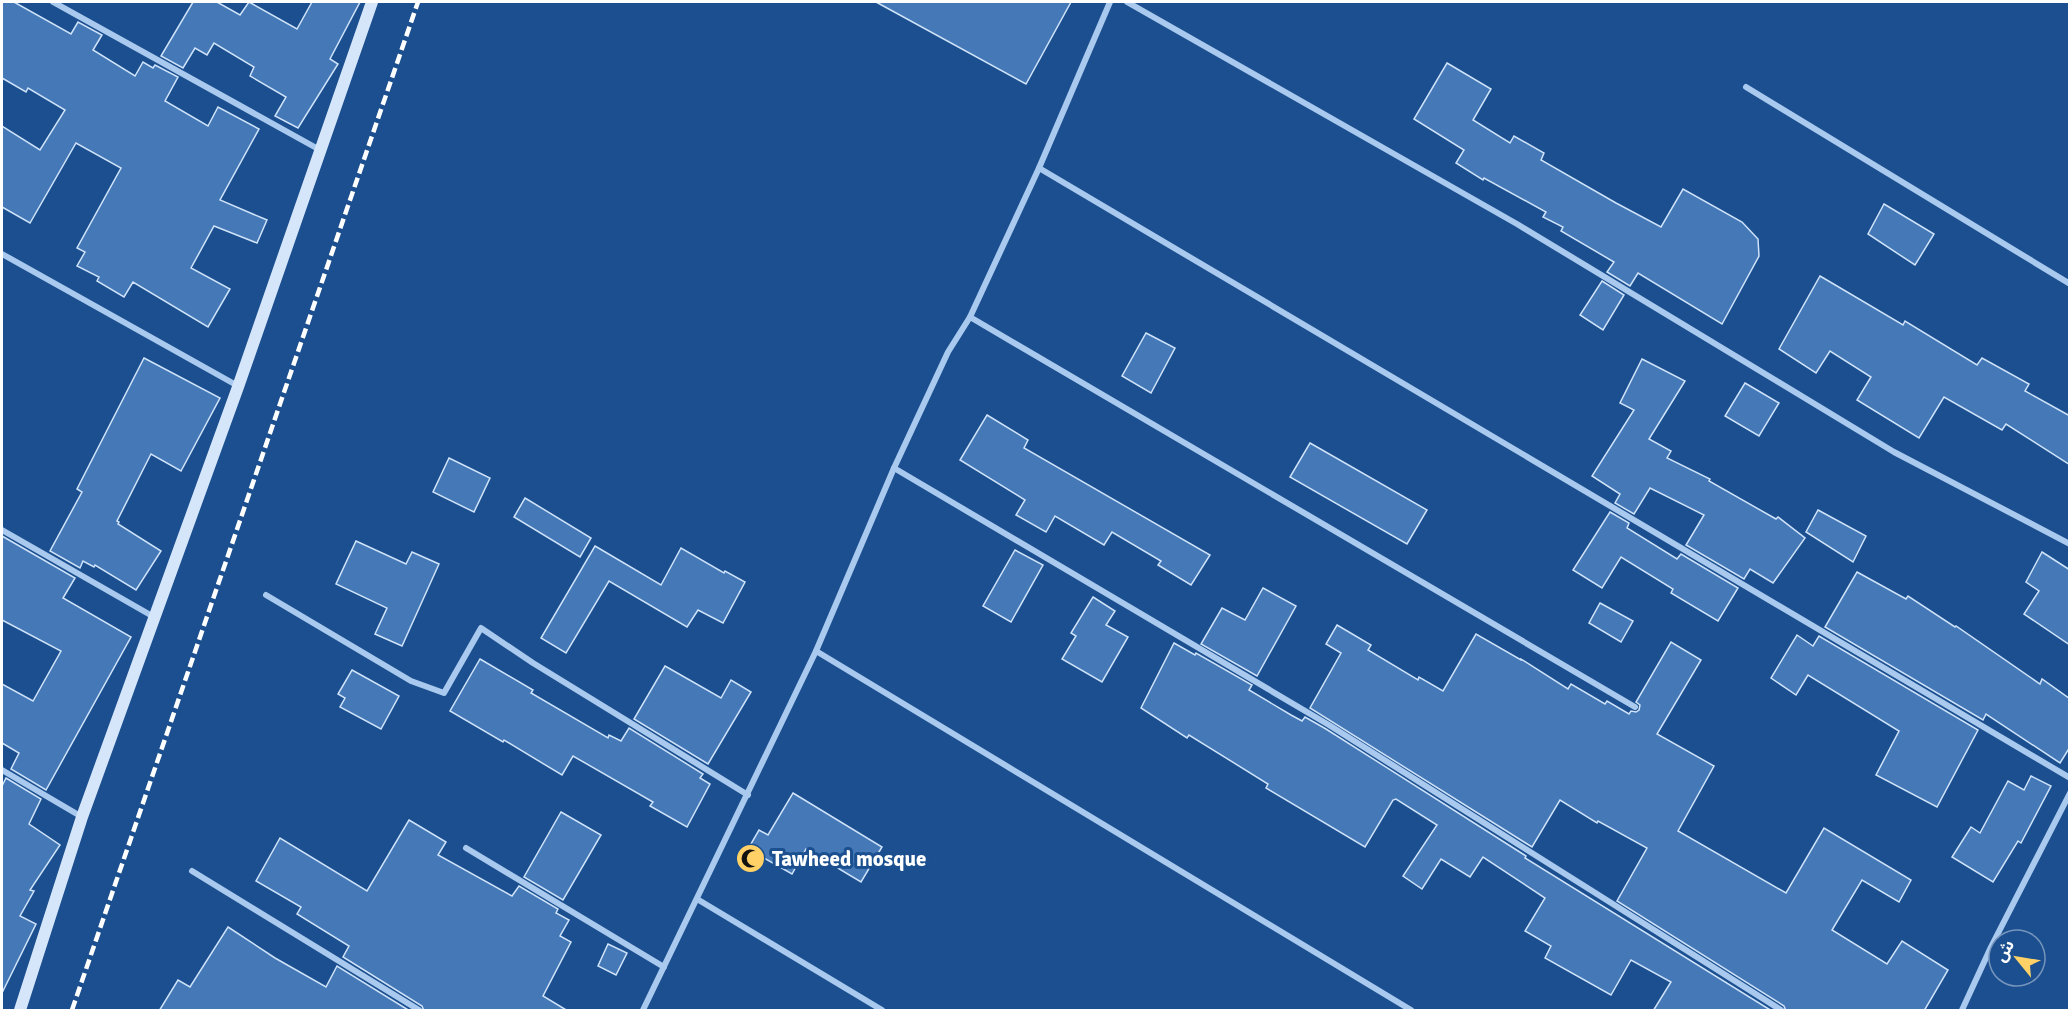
<svg xmlns="http://www.w3.org/2000/svg" width="2071" height="1012" viewBox="0 0 2071 1012" font-family="Signika,'Noto Sans Arabic',sans-serif">
  <rect width="100%" height="100%" fill="#1b4f8f"/>
  <g fill="#4478b7" stroke="#cfe3fa" stroke-width="1.5">
    <polygon points="2,2 14,2 71,34 78,22 102,35 93,50 135,76 143,62 153,68 155,65 178,77 165,101 208,126 218,107 259,129 220,200 267,220 257,243 214,226 191,268 230,289 208,327 133,282 124,297 97,281 99,277 77,266 85,252 77,248 121,168 76,143 30,223 2,207 2,126 40,150 65,110 28,88 26,92 2,78"/>
    <polygon points="193,2 217,2 240,15 249,2 297,29 312,2 360,2 330,59 338,64 298,128 275,116 286,97 250,76 254,67 214,43 207,55 195,48 183,68 161,56"/>
    <polygon points="876,2 1071,2 1026,84"/>
    <polygon points="1447,63 1491,89 1473,120 1510,143 1514,136 1544,153 1541,160 1616,203 1661,227 1683,189 1742,222 1758,239 1759,256 1722,324 1638,273 1630,286 1607,272 1614,262 1561,231 1563,227 1543,217 1546,212 1484,178 1483,180 1456,163 1464,150 1414,119"/>
    <polygon points="1884,204 1934,234 1915,265 1868,234"/>
    <polygon points="1820,276 1903,325 1905,321 1977,365 1982,358 2029,384 2025,391 2070,416 2070,465 2006,424 2002,430 1944,397 1919,438 1857,400 1871,377 1830,351 1816,373 1779,349"/>
    <polygon points="1602,281 1624,295 1603,330 1580,315"/>
    <polygon points="1146,333 1175,348 1151,393 1122,376"/>
    <polygon points="144,358 220,398 181,471 151,454 117,521 119,522 118,524 161,551 136,590 95,565 94,567 83,561 80,568 50,551 82,492 77,489"/>
    <polygon points="1642,359 1685,381 1649,439 1671,451 1667,458 1710,479 1709,481 1776,519 1778,517 1805,538 1773,583 1750,569 1744,579 1686,545 1704,515 1650,488 1634,514 1615,503 1620,494 1592,476 1634,410 1620,403"/>
    <polygon points="1745,383 1779,403 1759,436 1725,416"/>
    <polygon points="987,415 1028,440 1024,448 1210,555 1191,585 1158,565 1161,561 1112,532 1104,545 1055,516 1046,532 1016,515 1025,500 960,460"/>
    <polygon points="1310,443 1427,510 1407,544 1290,477"/>
    <polygon points="449,458 490,478 474,512 433,492"/>
    <polygon points="525,498 591,538 580,557 514,517"/>
    <polygon points="1818,510 1866,536 1853,562 1806,532"/>
    <polygon points="1610,512 1629,523 1627,528 1677,559 1681,554 1738,588 1718,621 1671,593 1673,589 1621,557 1602,588 1573,570"/>
    <polygon points="2,536 75,578 63,598 131,637 46,790 11,769 19,753 2,743 2,684 33,701 61,651 2,620"/>
    <polygon points="356,541 406,564 412,552 439,564 402,646 375,634 387,608 336,584"/>
    <polygon points="595,546 661,585 681,548 724,573 725,571 745,582 723,623 698,610 687,627 609,581 566,653 541,638"/>
    <polygon points="1015,550 1043,565 1011,622 983,606"/>
    <polygon points="2042,552 2070,570 2070,645 2024,614 2039,591 2026,582"/>
    <polygon points="1857,572 1906,599 1908,596 1955,627 1956,626 2040,684 2042,679 2070,699 2070,747 2060,763 1986,714 1983,720 1825,627"/>
    <polygon points="1263,588 1296,606 1257,676 1201,644 1222,608 1245,620"/>
    <polygon points="1093,597 1115,611 1106,625 1128,637 1102,682 1062,659 1076,636 1071,633"/>
    <polygon points="1600,603 1633,621 1621,642 1589,623"/>
    <polygon points="1337,625 1371,645 1368,650 1418,680 1419,677 1443,691 1476,634 1521,660 1521,659 1568,689 1571,684 1605,704 1607,701 1629,714 1631,711 1636,712 1639,710 1640,705 1636,702 1671,642 1701,660 1657,734 1714,766 1678,831 1786,893 1824,828 1911,880 1899,902 1862,880 1832,930 1887,964 1902,941 1948,970 1924,1011 1786,1011 1784,1006 1617,901 1647,848 1598,821 1597,823 1560,800 1532,847 1310,708 1341,653 1326,644"/>
    <polygon points="1797,635 1813,646 1819,636 1978,730 1937,807 1876,775 1899,731 1808,675 1796,695 1771,678"/>
    <polygon points="1174,643 1195,655 1196,653 1252,685 1249,690 1291,715 1302,721 1305,717 1326,729 1526,856 1525,858 1772,1011 1653,1011 1671,982 1631,960 1611,995 1545,958 1551,946 1525,931 1545,898 1483,857 1470,877 1441,859 1422,889 1403,876 1437,825 1396,799 1393,800 1365,847 1266,788 1268,784 1189,735 1187,738 1141,708"/>
    <polygon points="480,659 533,690 531,693 608,738 609,735 621,741 629,728 703,774 700,778 710,784 687,827 650,806 653,802 573,756 562,775 504,740 503,742 450,711"/>
    <polygon points="665,666 721,698 731,680 751,692 708,764 634,719"/>
    <polygon points="352,670 399,696 381,729 340,707 345,698 338,694"/>
    <polygon points="2031,776 2051,786 2021,843 2018,841 1993,882 1952,857 1971,827 1980,833 2008,781 2024,790"/>
    <polygon points="6,778 41,799 29,824 60,845 30,890 34,891 20,916 36,924 2,993 2,786"/>
    <polygon points="793,793 882,847 861,882 806,849 792,874 748,849 759,830 768,835"/>
    <polygon points="561,812 601,835 563,900 524,877"/>
    <polygon points="409,820 446,842 438,855 512,896 519,886 558,909 556,913 569,920 560,936 571,942 543,996 568,1011 424,1011 422,1006 343,957 349,946 297,914 301,907 256,881 280,838 367,891"/>
    <polygon points="228,927 275,958 326,987 337,966 410,1011 159,1011 178,980 190,987"/>
    <polygon points="608,944 627,953 616,975 598,966"/>
  </g>
  <g fill="none" stroke-linecap="round" stroke-linejoin="round">
    <g stroke="#a9c9ee" stroke-width="6">
      <polyline points="53,2 320,150"/>
      <polyline points="1127,2 1517,224 1894,452 2070,544"/>
      <polyline points="1746,87 2070,284"/>
      <polyline points="1039,168 2070,778"/>
      <polyline points="2,254 238,386"/>
      <polyline points="970,317 1635,707"/>
      <polyline points="894,468 1329,725 1781,1010"/>
      <polyline points="2,530 154,617"/>
      <polyline points="266,595 411,681 444,693 481,628 533,663 748,795"/>
      <polyline points="816,651 1411,1010"/>
      <polyline points="2,770 82,817"/>
      <polyline points="466,848 664,967"/>
      <polyline points="192,871 419,1010"/>
      <polyline points="697,899 882,1010"/>
      <polyline points="643,1010 816,651 894,468 948,352 970,317 1039,168 1110,2"/>
      <polyline points="1962,1010 1991,947 2070,793"/>
    </g>
    <polyline stroke="#d6e6fa" stroke-width="12" points="20,1010 82,817 238,387 372,2"/>
    <polyline stroke="#fff" stroke-width="4.5" stroke-dasharray="10 4.5" stroke-linecap="butt" points="72,1010 418,2"/>
  </g>
  <defs>
    <symbol id="mosque-disc" viewBox="-11 -11 22 22"><circle r="9.5" fill="#ffd166" stroke="#1b4f8f"/><path d="M3.5-4.9A6 6 0 1 0 3.5 4.9A5 5 0 1 1 3.5-4.9Z" fill="#111"/></symbol>
  </defs>
  <g fill-rule="evenodd">
    <use href="#mosque-disc" x="734" y="842" width="33" height="33"/>
  </g>
  <g text-anchor="middle" stroke-width="6" stroke-linejoin="round" paint-order="stroke">
    <g font-size="21" font-weight="bold" fill="#fff" stroke="#1b4f8f" text-anchor="start">
      <text x="772" y="866">Tawheed mosque</text>
    </g>
  </g>
  <rect width="2071" height="1012" fill="none" stroke="#ffffff" stroke-width="6"/>
  <g transform="translate(2017 958) rotate(300)"><circle r="28" fill="#1b4f8f" stroke="#7695bc" stroke-width="1.5"/>
  <path d="M0-4.5L10 22L0 15L-10 22Z" fill="#ffd166"/>
  <text y="-9" font-size="16" font-weight="bold" text-anchor="middle" fill="#ffffff">ش</text>
  </g>
</svg>
